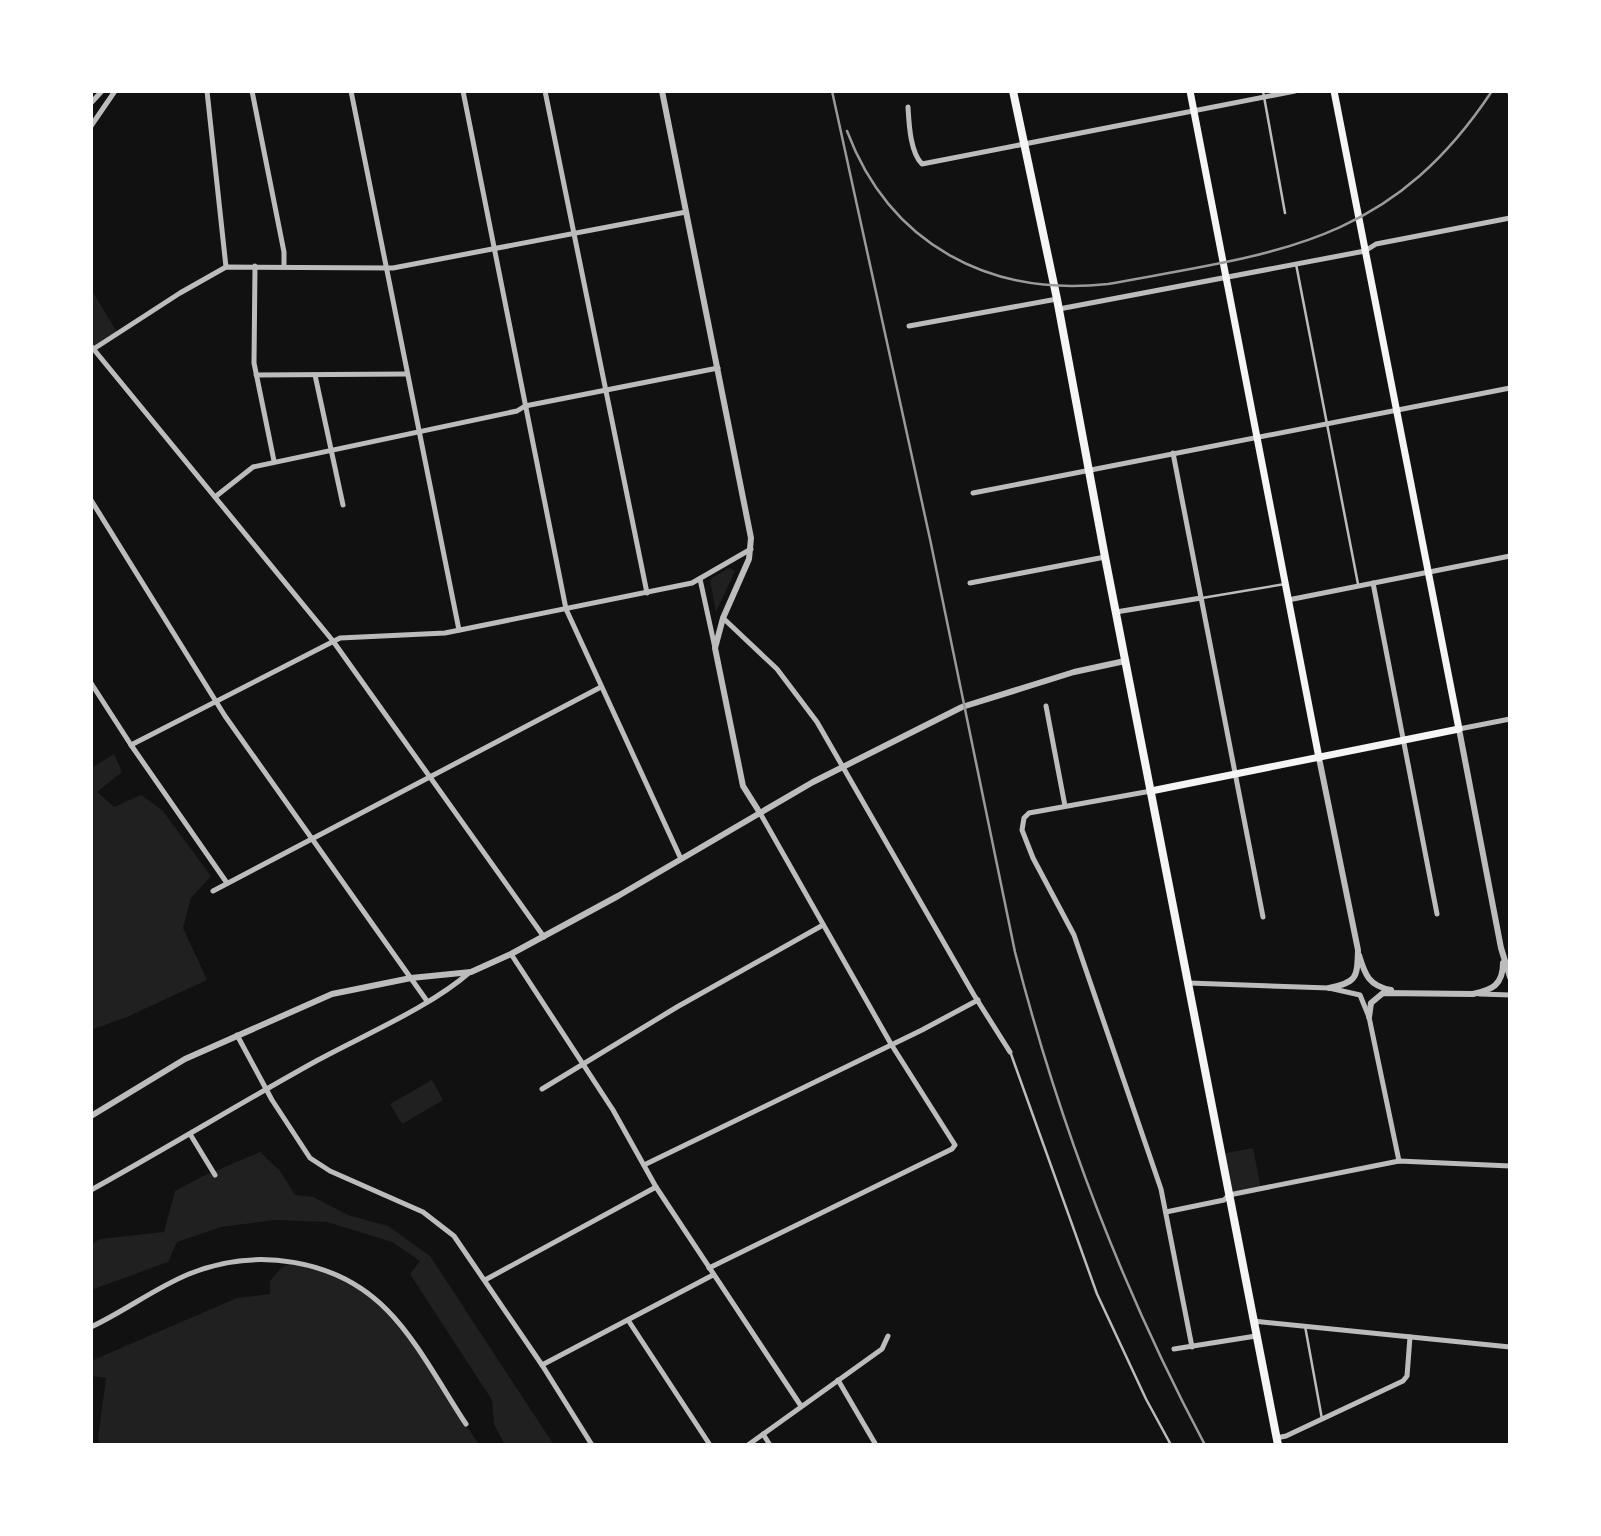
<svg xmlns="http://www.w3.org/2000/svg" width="1601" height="1536" viewBox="0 0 1601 1536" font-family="Ubuntu,sans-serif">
  <rect width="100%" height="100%" fill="#111"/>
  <g fill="#202020">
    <polygon points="91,289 118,334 94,349 91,346"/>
    <polygon points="729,568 735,571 716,612 710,581 712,578"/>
    <polygon points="114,754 122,772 97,792 114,807 141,795 162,810 211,876 191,898 183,928 207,980 127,1017 91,1030 91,766 93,767"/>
    <polygon points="432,1080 443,1100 402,1124 390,1104"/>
    <polygon points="1253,1148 1261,1189 1229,1195 1221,1154"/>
    <polygon points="260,1152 280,1171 295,1195 313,1197 348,1215 388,1226 430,1256 554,1445 505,1445 494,1424 492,1400 410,1274 420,1261 392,1242 327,1222 275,1220 221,1227 177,1242 168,1262 91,1290 91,1244 100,1239 164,1232 175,1191 201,1177"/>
    <polygon points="292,1262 312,1266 364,1290 406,1333 479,1445 100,1445 98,1438 106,1378 91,1376 91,1361 237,1298 270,1294 270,1281 281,1268"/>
  </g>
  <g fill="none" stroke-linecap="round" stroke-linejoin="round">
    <g stroke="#bcbcbc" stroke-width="2.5">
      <polyline points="1263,91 1285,213"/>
      <polyline points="1296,264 1358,584"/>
      <polyline points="1202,598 1285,584"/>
      <polyline points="1011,1054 1097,1294 1146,1399 1171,1445"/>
      <polyline points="1305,1326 1322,1419"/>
    </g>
    <g stroke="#bcbcbc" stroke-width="5">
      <polyline points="207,91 226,267"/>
      <polyline points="252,91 284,252 284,266"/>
      <polyline points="351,91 459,630"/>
      <polyline points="463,91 566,609 681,859"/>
      <polyline points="545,91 647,593"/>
      <polyline points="1510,91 1510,93"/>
      <polyline points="91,103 102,91"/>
      <path d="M 908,107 C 909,123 910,152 922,164 L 1295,91"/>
      <polyline points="91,126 115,91"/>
      <polyline points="255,266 254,363 274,461"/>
      <polyline points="1059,309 1365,251 1376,244 1510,218"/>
      <polyline points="909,326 1057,299"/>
      <polyline points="91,346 333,641 544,937"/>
      <polyline points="92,350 180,293 226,267 393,268 686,212"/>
      <polyline points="256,375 406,374"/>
      <polyline points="315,375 343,505"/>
      <polyline points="1173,453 1263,917"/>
      <polyline points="973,493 1510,388"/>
      <polyline points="215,497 253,467 517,411 525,406 718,368"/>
      <polyline points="91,500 225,716 427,1001"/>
      <polyline points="700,579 715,648"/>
      <polyline points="970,583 1105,557"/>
      <polyline points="1373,583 1437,914"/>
      <polyline points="1288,600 1510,556"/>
      <polyline points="1116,612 1201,598"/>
      <polyline points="723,618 777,669 817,722 974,995 1010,1052"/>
      <polyline points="91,683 131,745 227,883"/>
      <polyline points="1046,706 1065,806"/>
      <polyline points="1459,729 1510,719"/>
      <polyline points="131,745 340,638 445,633 692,583 751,549"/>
      <polyline points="1151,791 1029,813 1024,818 1022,830 1033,858 1074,935 1161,1189 1192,1347"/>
      <polyline points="213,891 601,687"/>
      <polyline points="511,954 613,1110 656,1187 801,1406"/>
      <polyline points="1189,983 1329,988 1360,995 1369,1017 1399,1161"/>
      <polyline points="1480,994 1510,995"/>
      <polyline points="237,1035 272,1100 310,1158 330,1171 423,1212 454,1236 542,1365 592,1445"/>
      <polyline points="542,1089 677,1007 823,925"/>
      <polyline points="190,1134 215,1175"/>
      <polyline points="644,1165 922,1030 978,1000"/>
      <path d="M 91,1190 C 167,1148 242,1102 318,1060 C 366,1034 430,1007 470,972"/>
      <polyline points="1166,1212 1224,1200 1229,1195 1399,1161 1510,1166"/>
      <polyline points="709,1268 952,1149 955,1145 891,1044 760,813"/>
      <polyline points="485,1280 656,1187"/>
      <polyline points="628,1320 710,1445"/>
      <polyline points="1253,1321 1510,1347"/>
      <path d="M 91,1327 C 125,1311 155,1288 189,1274 C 255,1247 336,1258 387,1310 C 417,1340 442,1388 466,1424"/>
      <polyline points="1174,1349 1256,1336"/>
      <polyline points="542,1365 713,1275"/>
      <polyline points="838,1380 876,1445"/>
      <polyline points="763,1434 770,1445"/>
      <polyline points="1276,1438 1286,1436 1403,1381 1407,1376 1410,1337"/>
      <polyline points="748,1445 882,1349 888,1336"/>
    </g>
    <g stroke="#bcbcbc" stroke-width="6">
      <polyline points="662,91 751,538 749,559 723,618 715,648 743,786 760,813"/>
      <polyline points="1459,729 1501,948 1510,977"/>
      <path d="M 1319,758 L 1358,950 C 1357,977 1358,982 1329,988"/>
      <path d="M 1359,955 C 1365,975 1369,986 1391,990"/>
      <path d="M 1369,1017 L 1371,1003 L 1383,993 L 1473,994 C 1492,990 1503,985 1503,963"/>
      <polyline points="91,1116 185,1059 332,994 411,978 471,972 511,954 618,896 813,782 962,707 1074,672 1125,661"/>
    </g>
    <g stroke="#f5f5f5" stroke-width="7">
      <polyline points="1190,91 1319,758"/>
      <polyline points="1151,791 1459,729 1334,91"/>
    </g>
    <polyline stroke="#f5f5f5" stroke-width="8" points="1013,91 1057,299 1105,557 1278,1445"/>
    <g stroke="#9a9a9a" stroke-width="2.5">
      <path d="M 832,91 L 930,539 L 1015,952 C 1059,1123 1122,1289 1205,1445"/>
      <path d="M 847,131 C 890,245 990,297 1108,284 C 1276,253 1390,245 1492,91"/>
    </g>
  </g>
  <rect width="1601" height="1536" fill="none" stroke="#ffffff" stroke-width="186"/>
</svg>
